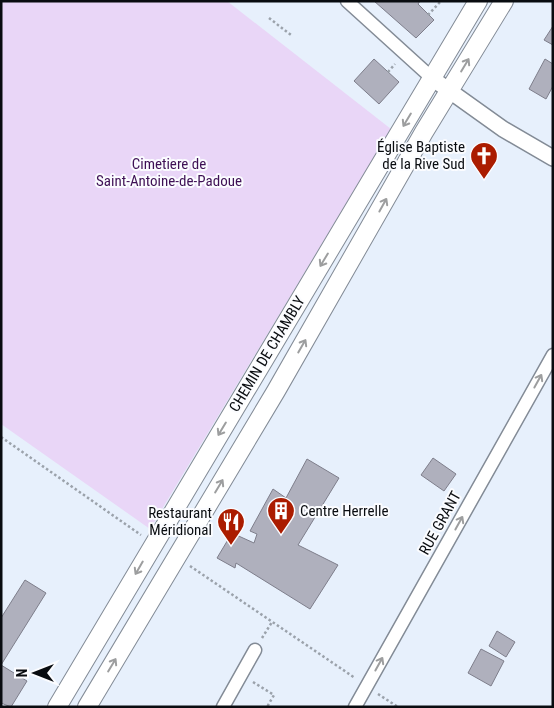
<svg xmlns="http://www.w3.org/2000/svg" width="554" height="708" viewBox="0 0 554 708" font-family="'Roboto Condensed',sans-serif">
  <rect width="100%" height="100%" fill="#e7f0fc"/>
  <polygon fill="#e9d6f7" points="1,1 227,1 391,129 150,529 1,424"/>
  <g fill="#afb0bd" stroke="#7e7e8b">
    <polygon points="374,1 420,1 418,4 434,20 416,38"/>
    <polygon points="553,26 553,45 544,40"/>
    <polygon points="374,59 399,82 379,104 354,81"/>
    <polygon points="545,59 553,64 553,86 546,99 529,89"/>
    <polygon points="433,458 456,474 444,491 421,475"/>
    <polygon points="307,459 339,478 298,545 338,565 310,609 236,563 235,568 217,558 232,533 254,543 257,534 250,531 273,489 286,498"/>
    <polygon points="25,580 46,593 1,665 1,618"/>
    <polygon points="497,631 515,642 506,657 489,646"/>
    <polygon points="481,649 504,661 491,686 468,673"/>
    <polygon points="1,665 27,681 11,707 1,703"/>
  </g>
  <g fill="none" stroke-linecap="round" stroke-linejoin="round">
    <defs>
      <g id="minor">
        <polyline points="347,1 433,79"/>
        <polyline points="223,707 255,650"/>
        <polyline points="355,707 553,355"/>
      </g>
      <polyline id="tertiary" points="433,79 503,129 553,158"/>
      <g id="secondary">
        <polyline points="57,707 478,1"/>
        <polyline points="87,707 276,391 424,132 504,1"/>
      </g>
    </defs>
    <use href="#minor" stroke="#838b96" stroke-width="15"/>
    <use href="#tertiary" stroke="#838b96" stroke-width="18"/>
    <use href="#secondary" stroke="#838b96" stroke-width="20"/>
    <g stroke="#9ba2ab" stroke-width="2.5" stroke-dasharray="2.5 2.5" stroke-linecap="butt">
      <polyline points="428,15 441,1"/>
      <polyline points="269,18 291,35"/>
      <polyline points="388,72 395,64"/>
      <polyline points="1,437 141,535"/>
      <polyline points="190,566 355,678"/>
      <polyline points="262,638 272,622"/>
      <polyline points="253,682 274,695 267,707"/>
      <polyline points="378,694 398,707"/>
    </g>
    <use href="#minor" stroke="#fff" stroke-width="12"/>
    <use href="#tertiary" stroke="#fff" stroke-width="15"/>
    <use href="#secondary" stroke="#fff" stroke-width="18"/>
  </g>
  <defs><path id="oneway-shaft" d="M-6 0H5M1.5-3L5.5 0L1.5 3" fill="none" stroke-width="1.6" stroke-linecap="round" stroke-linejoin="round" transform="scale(1.25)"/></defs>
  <g stroke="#9d9e9f">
    <use href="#oneway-shaft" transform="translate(465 65) rotate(-59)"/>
    <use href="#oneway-shaft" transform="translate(407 120) rotate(121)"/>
    <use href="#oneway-shaft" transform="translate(383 205) rotate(-61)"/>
    <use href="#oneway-shaft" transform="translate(324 260) rotate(121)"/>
    <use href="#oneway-shaft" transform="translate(302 346) rotate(-60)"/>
    <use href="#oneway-shaft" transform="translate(538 381) rotate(-61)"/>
    <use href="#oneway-shaft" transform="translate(222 429) rotate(121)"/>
    <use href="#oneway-shaft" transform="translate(219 486) rotate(-59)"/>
    <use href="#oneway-shaft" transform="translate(459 523) rotate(-61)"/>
    <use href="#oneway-shaft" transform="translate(139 568) rotate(120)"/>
    <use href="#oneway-shaft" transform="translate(379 664) rotate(-61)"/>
    <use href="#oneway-shaft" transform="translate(112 665) rotate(-59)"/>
  </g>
  <defs>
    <symbol id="church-pin" viewBox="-11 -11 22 30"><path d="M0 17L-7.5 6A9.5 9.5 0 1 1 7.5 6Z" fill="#ab1c00" stroke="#fbfcff"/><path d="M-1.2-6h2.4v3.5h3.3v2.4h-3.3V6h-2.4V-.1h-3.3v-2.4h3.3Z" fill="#fff"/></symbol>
    <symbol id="building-pin" viewBox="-11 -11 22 30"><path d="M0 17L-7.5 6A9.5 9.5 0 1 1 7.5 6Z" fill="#ab1c00" stroke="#fbfcff"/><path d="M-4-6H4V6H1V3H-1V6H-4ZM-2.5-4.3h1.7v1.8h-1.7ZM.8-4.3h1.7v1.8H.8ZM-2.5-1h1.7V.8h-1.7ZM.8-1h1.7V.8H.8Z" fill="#fff"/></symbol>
    <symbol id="restaurant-pin" viewBox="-11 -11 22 30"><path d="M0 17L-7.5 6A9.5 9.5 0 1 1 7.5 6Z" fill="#ab1c00" stroke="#fbfcff"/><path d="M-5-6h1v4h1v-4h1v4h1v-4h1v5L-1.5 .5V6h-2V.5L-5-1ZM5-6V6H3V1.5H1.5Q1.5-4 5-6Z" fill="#fff"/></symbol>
  </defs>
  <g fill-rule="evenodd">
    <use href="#church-pin" x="468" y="140" width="32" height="43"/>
    <use href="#building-pin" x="265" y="495" width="32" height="43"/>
    <use href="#restaurant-pin" x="215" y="506" width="32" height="43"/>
  </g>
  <g text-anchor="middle" stroke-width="4" stroke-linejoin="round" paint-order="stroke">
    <g font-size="15" fill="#090c10" stroke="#fbfcff" text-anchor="end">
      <text x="465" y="152">Église Baptiste<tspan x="465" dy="17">de la Rive Sud</tspan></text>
      <text x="300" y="516" text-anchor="start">Centre Herrelle</text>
      <text x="212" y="518">Restaurant<tspan x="212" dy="17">Méridional</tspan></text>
    </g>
    <g font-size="15" fill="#3e1055" stroke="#fbfcff">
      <text x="169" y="169">Cimetiere de<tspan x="169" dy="17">Saint-Antoine-de-Padoue</tspan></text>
    </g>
    <g font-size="15" fill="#090c10" stroke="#fbfcff">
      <text transform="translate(267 354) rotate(-59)" y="5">CHEMIN DE CHAMBLY</text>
      <text transform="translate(440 523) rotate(-61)" y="5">RUE GRANT</text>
    </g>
  </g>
  <rect width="554" height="708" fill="none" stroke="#090c10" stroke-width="5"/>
  <g transform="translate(35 673) rotate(270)" stroke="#fbfcff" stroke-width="4" paint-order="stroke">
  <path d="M0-4L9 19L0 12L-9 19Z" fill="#090c10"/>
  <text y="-8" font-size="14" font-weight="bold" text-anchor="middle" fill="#090c10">N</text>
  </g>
</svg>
